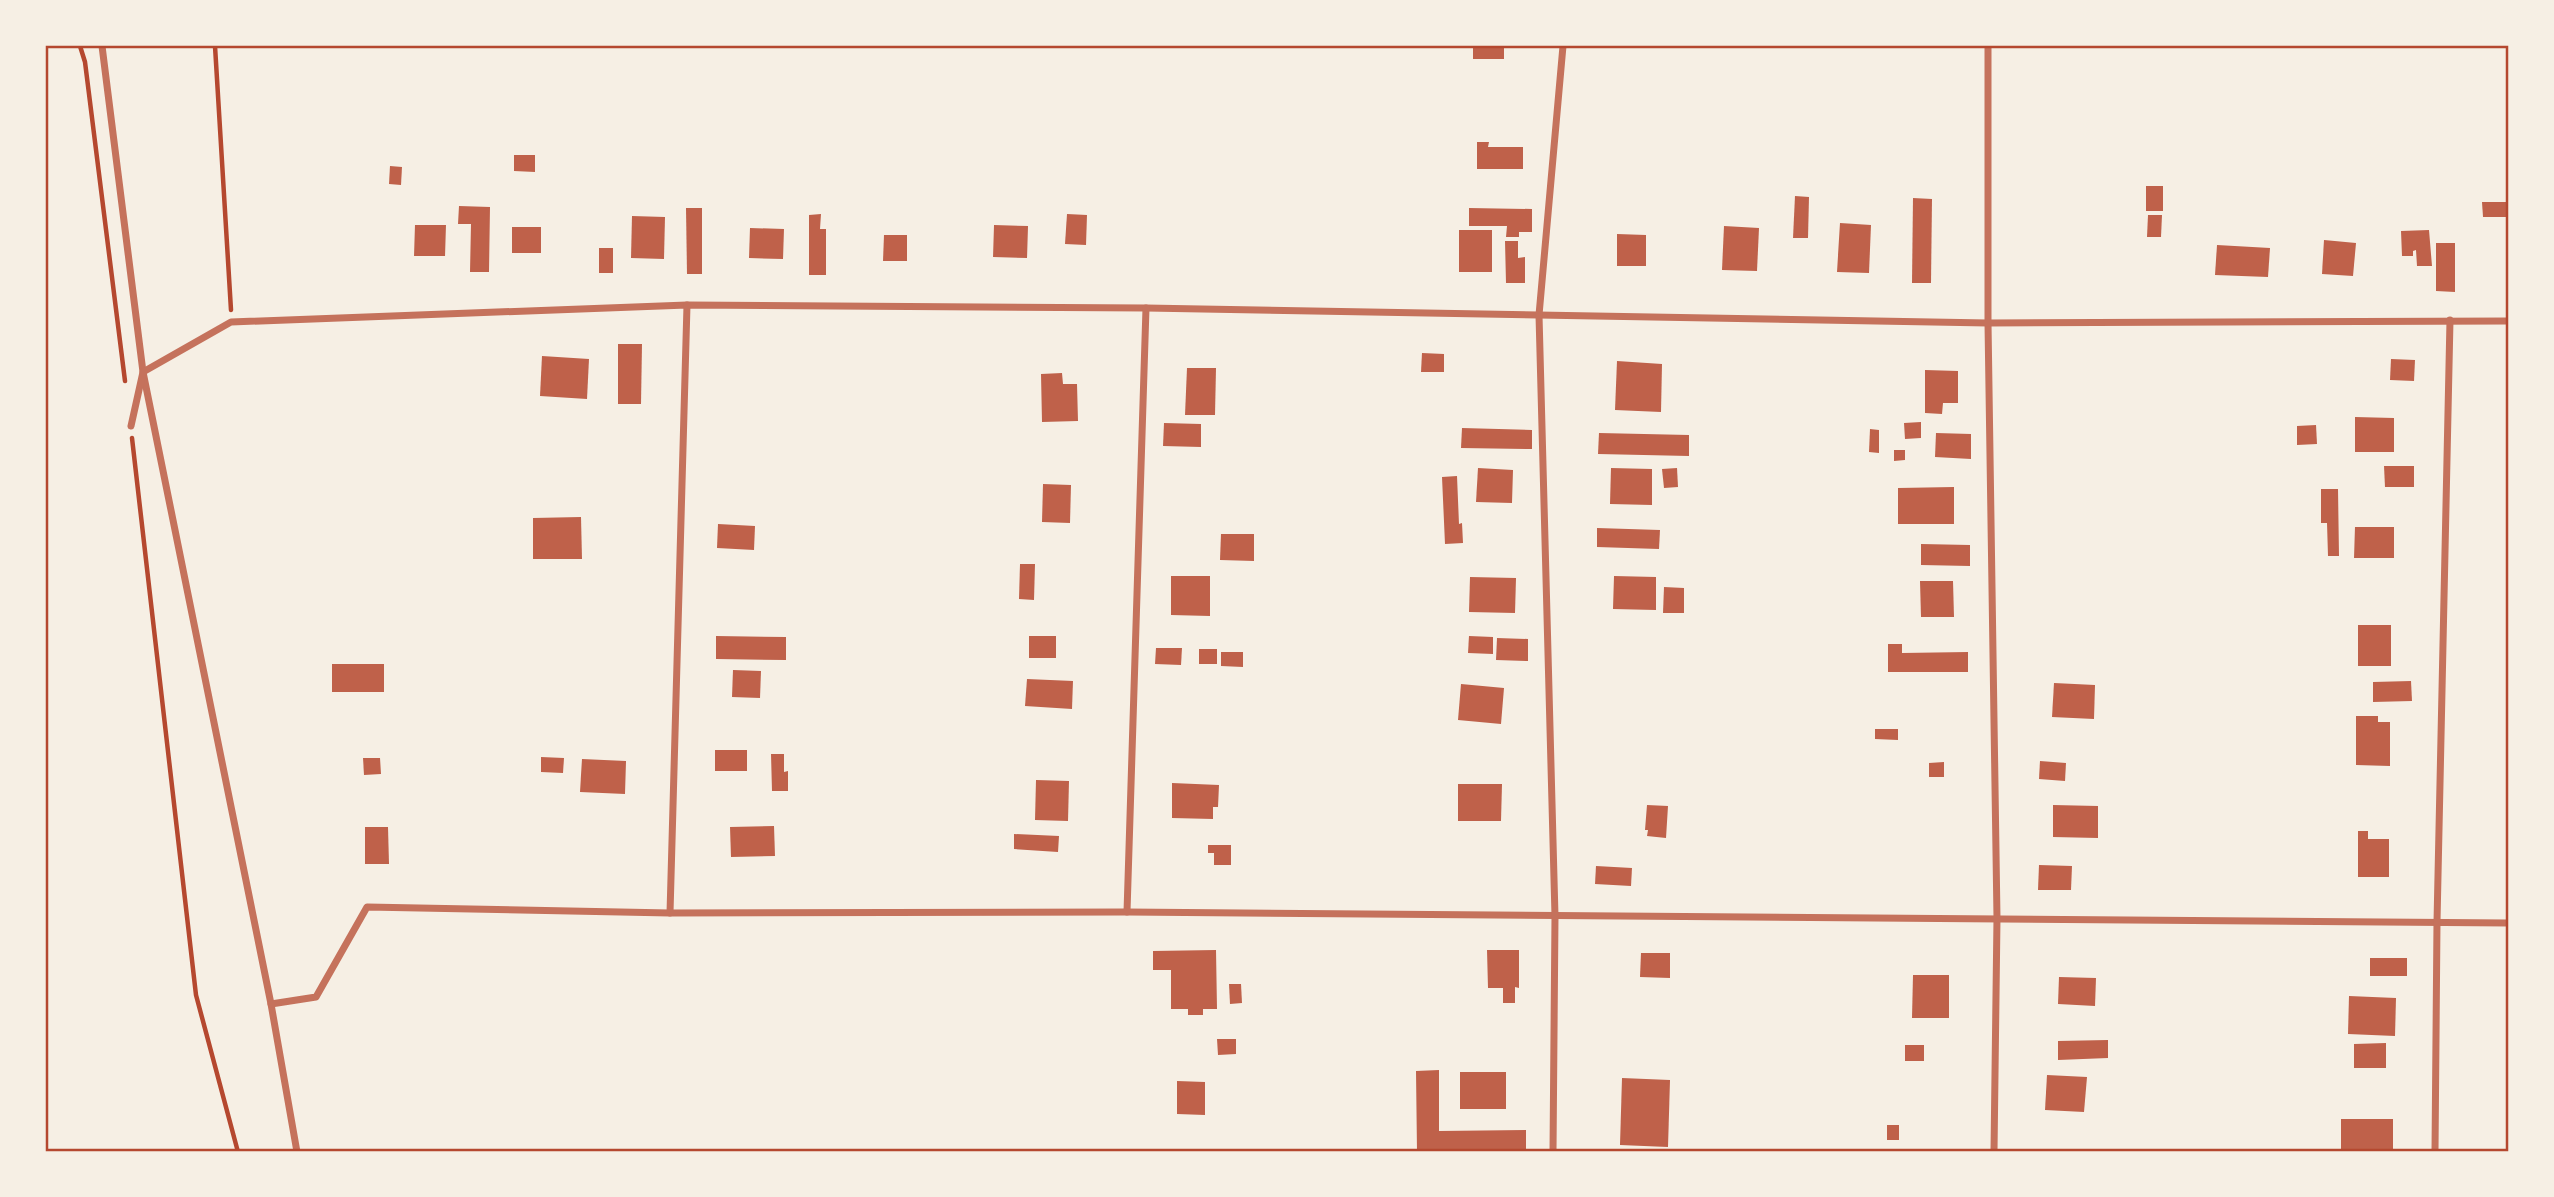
<svg xmlns="http://www.w3.org/2000/svg" width="2554" height="1197" viewBox="0 0 2554 1197" font-family="'Roboto Condensed',sans-serif">
  <rect width="100%" height="100%" fill="#f6efe4"/>
  <g fill="#bf614a">
    <rect x="1473" y="46" width="31" height="13"/>
    <polygon points="1477,142 1489,142 1488,147 1523,147 1523,169 1477,169"/>
    <polygon points="514,155 535,155 535,172 514,171"/>
    <polygon points="390,166 402,167 401,185 389,184"/>
    <rect x="2146" y="186" width="17" height="25"/>
    <polygon points="1795,196 1809,197 1808,238 1793,238"/>
    <polygon points="1913,198 1932,199 1931,283 1912,283"/>
    <polygon points="2482,202 2508,202 2508,217 2483,217"/>
    <polygon points="459,206 490,207 489,272 470,272 471,224 458,224"/>
    <polygon points="686,208 702,208 702,274 687,274"/>
    <polygon points="1469,208 1532,209 1532,232 1519,232 1519,237 1506,237 1507,226 1469,226"/>
    <polygon points="821,214 820,229 826,229 826,275 809,275 809,215"/>
    <polygon points="1067,214 1087,215 1086,245 1065,244"/>
    <polygon points="2148,215 2162,215 2161,237 2147,237"/>
    <polygon points="632,216 665,217 664,259 631,258"/>
    <polygon points="1840,223 1871,225 1869,273 1837,272"/>
    <polygon points="415,225 446,225 445,256 414,256"/>
    <polygon points="994,225 1028,226 1027,258 993,257"/>
    <polygon points="1724,226 1759,228 1757,271 1722,270"/>
    <rect x="512" y="227" width="29" height="26"/>
    <polygon points="750,228 784,229 783,259 749,258"/>
    <rect x="1459" y="230" width="33" height="42"/>
    <polygon points="2429,230 2432,266 2417,266 2416,250 2413,251 2413,256 2402,256 2401,231"/>
    <polygon points="1617,234 1646,235 1646,266 1617,266"/>
    <polygon points="884,235 907,235 907,261 883,261"/>
    <polygon points="2324,240 2356,243 2353,276 2322,274"/>
    <polygon points="1505,241 1518,241 1518,258 1525,257 1525,283 1506,283"/>
    <polygon points="2436,243 2455,243 2455,292 2436,291"/>
    <polygon points="2217,245 2270,248 2268,277 2215,275"/>
    <rect x="599" y="248" width="14" height="25"/>
    <polygon points="618,344 642,344 641,404 618,404"/>
    <polygon points="1422,353 1444,354 1444,372 1421,372"/>
    <polygon points="542,356 589,359 587,399 540,396"/>
    <polygon points="2391,359 2415,360 2414,381 2390,380"/>
    <polygon points="1617,361 1662,364 1661,412 1615,410"/>
    <polygon points="1187,368 1216,368 1215,415 1185,415"/>
    <polygon points="1925,370 1958,371 1958,403 1943,403 1942,414 1925,413"/>
    <polygon points="1062,373 1063,384 1077,384 1078,421 1042,422 1041,374"/>
    <polygon points="2355,417 2394,418 2394,452 2355,452"/>
    <polygon points="1921,422 1921,438 1905,439 1904,423"/>
    <polygon points="1164,423 1201,424 1201,447 1163,446"/>
    <polygon points="2316,425 2317,444 2297,445 2297,426"/>
    <polygon points="1462,428 1532,430 1532,449 1461,448"/>
    <polygon points="1870,429 1879,430 1879,453 1869,452"/>
    <polygon points="1599,433 1689,435 1689,456 1598,454"/>
    <polygon points="1936,433 1971,434 1971,459 1935,457"/>
    <polygon points="1894,450 1905,450 1905,460 1894,461"/>
    <polygon points="2384,466 2414,466 2414,487 2385,487"/>
    <polygon points="1478,468 1513,470 1512,503 1476,502"/>
    <polygon points="1611,468 1652,469 1652,505 1610,504"/>
    <polygon points="1677,468 1678,487 1664,488 1662,469"/>
    <polygon points="1457,476 1459,524 1462,523 1463,543 1445,544 1442,477"/>
    <polygon points="1043,484 1071,485 1070,523 1042,522"/>
    <polygon points="1954,487 1954,524 1898,524 1898,488"/>
    <polygon points="2321,489 2338,489 2339,556 2328,556 2327,523 2321,523"/>
    <polygon points="581,517 582,559 533,559 533,518"/>
    <polygon points="718,524 755,526 754,550 717,548"/>
    <polygon points="2355,527 2394,527 2394,558 2354,558"/>
    <polygon points="1597,528 1660,530 1659,549 1597,547"/>
    <polygon points="1221,534 1254,534 1254,561 1220,560"/>
    <polygon points="1921,544 1970,545 1970,566 1921,565"/>
    <polygon points="1020,564 1035,564 1034,600 1019,599"/>
    <polygon points="1171,576 1210,576 1210,616 1171,615"/>
    <polygon points="1614,576 1656,577 1656,610 1613,609"/>
    <polygon points="1470,577 1516,578 1515,613 1469,612"/>
    <polygon points="1920,581 1953,581 1954,617 1921,617"/>
    <polygon points="1664,587 1684,588 1684,613 1663,613"/>
    <rect x="2358" y="625" width="33" height="41"/>
    <polygon points="716,636 786,637 786,660 716,659"/>
    <rect x="1029" y="636" width="27" height="22"/>
    <polygon points="1469,636 1493,637 1493,654 1468,653"/>
    <polygon points="1497,638 1528,639 1528,661 1496,660"/>
    <polygon points="1888,644 1902,644 1902,653 1968,652 1968,672 1888,672"/>
    <polygon points="1156,648 1182,648 1181,665 1155,664"/>
    <rect x="1199" y="649" width="18" height="15"/>
    <polygon points="1221,652 1243,652 1243,667 1221,666"/>
    <rect x="332" y="664" width="52" height="28"/>
    <polygon points="733,670 761,671 760,698 732,697"/>
    <polygon points="1027,679 1073,681 1072,709 1025,706"/>
    <polygon points="2411,681 2412,701 2373,702 2373,682"/>
    <polygon points="2054,683 2095,685 2094,719 2052,717"/>
    <polygon points="1461,684 1504,688 1501,724 1458,720"/>
    <polygon points="2356,716 2378,716 2378,722 2390,722 2390,766 2356,765"/>
    <polygon points="1875,729 1898,729 1898,740 1875,739"/>
    <rect x="715" y="750" width="32" height="21"/>
    <polygon points="771,754 784,754 784,772 788,771 788,791 772,791"/>
    <polygon points="541,757 564,758 563,773 541,772"/>
    <polygon points="363,758 380,758 381,774 364,775"/>
    <polygon points="582,759 626,761 625,794 580,792"/>
    <polygon points="2040,761 2066,763 2065,781 2039,779"/>
    <polygon points="1944,762 1944,777 1929,777 1929,763"/>
    <polygon points="1036,780 1069,781 1068,821 1035,820"/>
    <polygon points="1172,783 1219,785 1218,807 1213,807 1213,819 1172,818"/>
    <polygon points="1458,784 1502,784 1501,821 1458,821"/>
    <polygon points="1647,805 1668,806 1666,838 1647,836 1648,830 1645,830"/>
    <polygon points="2053,805 2098,806 2098,838 2053,837"/>
    <polygon points="774,826 775,856 731,857 730,827"/>
    <polygon points="365,827 388,827 389,864 365,864"/>
    <polygon points="2358,831 2368,831 2368,839 2389,839 2389,877 2358,877"/>
    <polygon points="1014,834 1059,836 1058,852 1014,849"/>
    <polygon points="1208,845 1231,845 1231,865 1214,865 1214,853 1208,853"/>
    <polygon points="2039,865 2072,866 2071,890 2038,890"/>
    <polygon points="1596,866 1632,868 1631,886 1595,884"/>
    <polygon points="1216,950 1217,1009 1203,1009 1203,1015 1188,1015 1188,1009 1171,1009 1171,970 1153,970 1153,951"/>
    <polygon points="1487,950 1519,950 1519,988 1515,987 1515,1003 1503,1003 1503,988 1488,988"/>
    <polygon points="1641,953 1670,953 1670,978 1640,977"/>
    <rect x="2370" y="958" width="37" height="18"/>
    <polygon points="1913,975 1949,975 1949,1018 1912,1018"/>
    <polygon points="2059,977 2096,978 2095,1006 2058,1004"/>
    <polygon points="1229,984 1241,984 1242,1003 1230,1004"/>
    <polygon points="2349,996 2396,998 2395,1036 2348,1034"/>
    <polygon points="1217,1039 1236,1039 1236,1054 1218,1055"/>
    <polygon points="2108,1040 2108,1058 2058,1060 2058,1041"/>
    <polygon points="2386,1043 2386,1068 2354,1068 2354,1044"/>
    <rect x="1905" y="1045" width="19" height="16"/>
    <polygon points="1439,1070 1439,1131 1526,1130 1526,1152 1417,1152 1416,1071"/>
    <rect x="1460" y="1072" width="46" height="37"/>
    <polygon points="2047,1075 2087,1077 2084,1112 2045,1110"/>
    <polygon points="1622,1078 1670,1080 1668,1147 1620,1145"/>
    <polygon points="1177,1081 1205,1082 1205,1115 1177,1114"/>
    <rect x="2341" y="1119" width="52" height="33"/>
    <rect x="1887" y="1125" width="12" height="15"/>
  </g>
  <g fill="none" stroke-linecap="round" stroke-linejoin="round">
    <g stroke="#b5482f" stroke-width="4.5">
      <polyline points="80,46 85,62 125,381"/>
      <polyline points="215,46 231,310"/>
      <polyline points="132,438 196,995 238,1152"/>
    </g>
    <g stroke="#c5725c" stroke-width="7">
      <polyline points="102,46 143,372 271,1004 297,1152"/>
      <polyline points="1988,46 1988,323 1997,918 1994,1152"/>
      <polyline points="131,426 143,372 231,322 687,305 1146,308 1988,323 2508,321"/>
      <polyline points="1127,912 1146,308"/>
      <polyline points="670,913 687,305"/>
      <polyline points="271,1004 316,997 367,907 670,913 1127,912 2508,923"/>
      <polyline points="1553,1152 1555,916 1539,315 1563,46"/>
      <polyline points="2435,1152 2437,922 2450,320"/>
    </g>
  </g>
  <rect width="2554" height="1197" fill="none" stroke="#f6efe4" stroke-width="94"/>
  <rect x="47" y="47" width="2460" height="1103" fill="none" stroke="#b5482f" stroke-width="2.5"/>
</svg>
